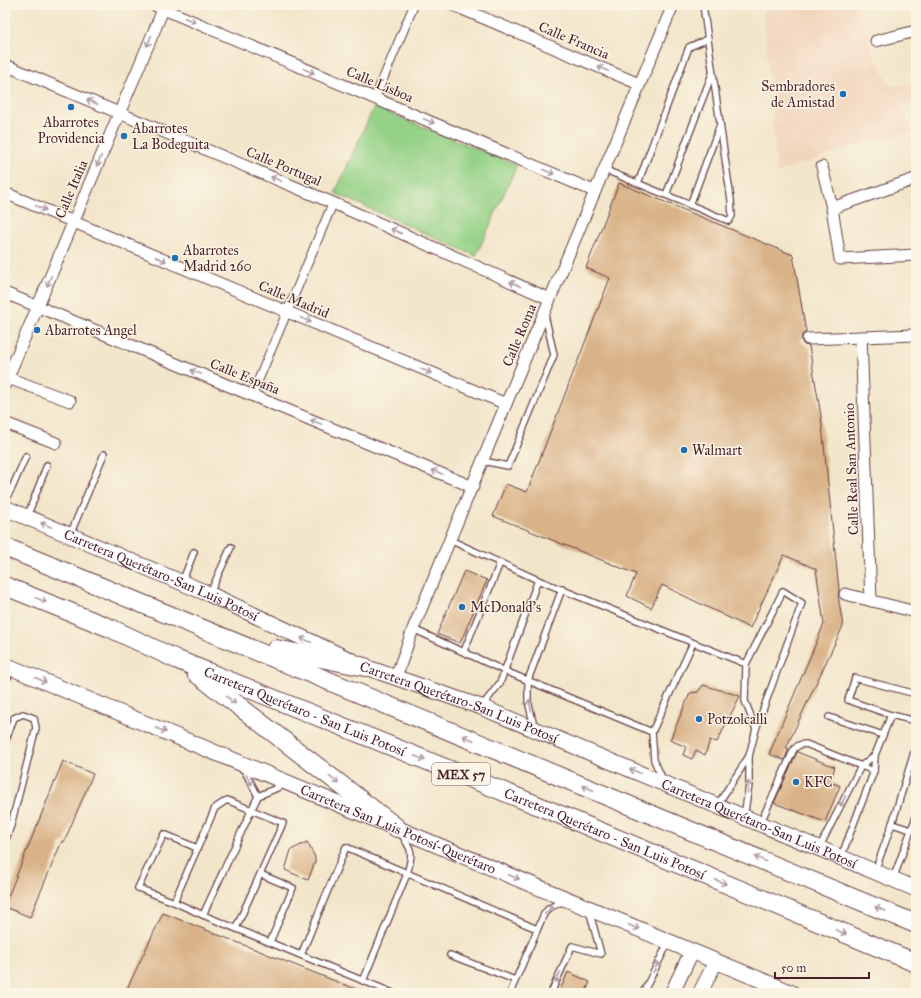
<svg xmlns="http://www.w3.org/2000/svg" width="921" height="998" viewBox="0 0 921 998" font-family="'IM FELL Great Primer',serif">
  <rect width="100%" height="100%" fill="#fcf5e5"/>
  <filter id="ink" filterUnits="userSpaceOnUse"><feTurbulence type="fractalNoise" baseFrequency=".025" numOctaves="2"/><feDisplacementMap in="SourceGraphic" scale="8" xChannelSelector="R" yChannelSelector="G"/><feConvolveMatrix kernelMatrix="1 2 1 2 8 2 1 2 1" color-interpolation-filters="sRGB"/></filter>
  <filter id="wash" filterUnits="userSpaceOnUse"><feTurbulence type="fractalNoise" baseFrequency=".012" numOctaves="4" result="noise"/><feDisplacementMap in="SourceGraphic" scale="16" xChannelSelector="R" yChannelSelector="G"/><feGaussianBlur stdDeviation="0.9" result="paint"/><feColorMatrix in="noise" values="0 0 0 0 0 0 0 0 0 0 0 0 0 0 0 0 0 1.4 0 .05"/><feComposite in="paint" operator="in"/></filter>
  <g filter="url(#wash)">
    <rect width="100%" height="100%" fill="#f2e6ca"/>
    <polygon fill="#f2d5bd" points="763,5 856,5 874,55 890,86 916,85 916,103 901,104 912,131 857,145 777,173"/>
    <polygon fill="#95d287" stroke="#707859" points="374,107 517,165 476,256 335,193"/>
    <g id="blocks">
      <g fill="#d9b287">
        <polygon points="619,183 793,255 806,332 802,335 801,340 804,345 809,346 821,416 839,590 838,596 843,626 786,748 789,749 784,760 769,754 824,624 816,569 784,555 750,628 662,585 651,608 627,596 636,574 493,516 506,484 527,492 610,278 586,268"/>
        <polygon points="464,571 487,580 460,643 437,634"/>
        <polygon points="703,685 740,696 717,742 710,740 705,755 696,750 692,759 683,755 686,747 670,740 690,693 698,692"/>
        <polygon points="797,752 835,767 830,782 840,786 825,822 774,803"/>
        <polygon points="63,761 93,774 64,842 62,841 30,917 5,907 5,904"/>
        <polygon points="307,842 315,857 315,862 308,880 285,870 291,850"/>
        <polygon points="163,913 363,992 363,993 125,993"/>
        <polygon points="568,972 590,982 585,993 559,993"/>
      </g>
    </g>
  </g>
  <g filter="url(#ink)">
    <use href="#blocks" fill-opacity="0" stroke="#633d43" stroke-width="1"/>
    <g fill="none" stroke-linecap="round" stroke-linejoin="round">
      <defs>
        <g id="service">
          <polyline points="603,169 729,221 732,216 731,200 703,5"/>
          <polyline points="638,183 689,47 708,39"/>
          <polyline points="666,195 712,74"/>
          <polyline points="690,205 720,125"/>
          <polyline points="483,461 508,466 554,355 545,315"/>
          <polyline points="5,500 12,488 26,456"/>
          <polyline points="27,517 47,465"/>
          <polyline points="70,535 104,454"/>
          <polyline points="450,540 538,580"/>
          <polyline points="182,582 194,552"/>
          <polyline points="210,593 231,547"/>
          <polyline points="413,629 505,671 652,732 693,643"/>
          <polyline points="464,651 500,563"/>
          <polyline points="746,664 745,701 756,729"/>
          <polyline points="5,683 12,669"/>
          <polyline points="482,706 500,683 538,580 746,664 783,591 802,603 756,729 749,756 749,785 744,817"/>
          <polyline points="891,715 848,700 855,678 916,694"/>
          <polyline points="829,717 883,735"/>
          <polyline points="534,726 528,701 528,680 562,589"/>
          <polyline points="652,732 654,760 663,780"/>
          <polyline points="5,742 14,718 23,714 34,718 36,728 11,825 5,822"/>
          <polyline points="243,768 258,796"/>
          <polyline points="284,785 258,796 203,915 393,993"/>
          <polyline points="718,804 749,756"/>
          <polyline points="760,824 794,749 799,745 806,744 874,771"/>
          <polyline points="892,824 911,830"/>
          <polyline points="5,842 11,825"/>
          <polyline points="197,848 164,834 138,888 174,902 215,808 227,800 283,823 236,928"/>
          <polyline points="819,848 861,766 875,755"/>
          <polyline points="841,857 874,771 875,755 891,715 916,721"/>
          <polyline points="875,871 892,824 916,746"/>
          <polyline points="260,874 293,888 270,942"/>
          <polyline points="893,879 916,817"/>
          <polyline points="174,902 203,915"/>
          <polyline points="301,955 346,847 537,929"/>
          <polyline points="450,955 515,980"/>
          <path d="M 363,981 L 407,874 C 413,853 413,851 401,834"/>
          <polyline points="510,993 544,914 549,908 564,901"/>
          <polyline points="551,993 572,946 601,954 589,910"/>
          <polyline points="643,993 668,943"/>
        </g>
        <g id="pedestrian">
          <polyline points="375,98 414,5"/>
          <polyline points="252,395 333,203"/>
        </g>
        <g id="minor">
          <polyline points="154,5 594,191"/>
          <polyline points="453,5 639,84"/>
          <polyline points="876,41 916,31"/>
          <polyline points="5,65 333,203 550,299"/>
          <polyline points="822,167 832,208 840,259 916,255"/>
          <polyline points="5,193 506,404"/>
          <polyline points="832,208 915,179"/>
          <polyline points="5,293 473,487"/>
          <polyline points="861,337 871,601"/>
          <polyline points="808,339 916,335"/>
          <polyline points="8,378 70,401"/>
          <polyline points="5,384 165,5"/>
          <polyline points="5,423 56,443"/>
          <polyline points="845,594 916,612"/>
          <polyline points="396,677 413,629 506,404 673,5"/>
        </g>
        <g id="tertiary">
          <polyline points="672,993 692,951"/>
          <polyline points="700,993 716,961"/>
        </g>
        <g id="secondary">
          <path id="s1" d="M 5,508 L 209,594 L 365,667 L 481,707 L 916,889"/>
          <path id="s2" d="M 5,665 L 792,993"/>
        </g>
        <g id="trunk">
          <polyline points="5,547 916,924"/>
          <path id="s3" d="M 5,586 L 110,628 L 178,660 L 539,806 L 916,963"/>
          <polyline points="276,649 365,667"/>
          <polyline points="196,673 397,828"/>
        </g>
      </defs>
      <use href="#service" stroke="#633d43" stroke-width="8"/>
      <use href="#pedestrian" stroke="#633d43" stroke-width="10"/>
      <use href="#minor" stroke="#633d43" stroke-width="13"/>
      <use href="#tertiary" stroke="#633d43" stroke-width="16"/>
      <use href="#secondary" stroke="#633d43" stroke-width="17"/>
      <use href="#trunk" stroke="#633d43" stroke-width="20"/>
      <use href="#service" stroke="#fff" stroke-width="5.5"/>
      <use href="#pedestrian" stroke="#fff" stroke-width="8"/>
      <use href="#minor" stroke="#fff" stroke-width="11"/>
      <use href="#tertiary" stroke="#fff" stroke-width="14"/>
      <use href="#secondary" stroke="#fff" stroke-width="15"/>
      <use href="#trunk" stroke="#fff" stroke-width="18"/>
    </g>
    <defs><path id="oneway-shaft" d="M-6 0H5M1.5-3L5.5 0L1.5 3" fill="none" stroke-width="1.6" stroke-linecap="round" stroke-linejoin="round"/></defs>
    <g stroke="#ae9aa0">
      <use href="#oneway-shaft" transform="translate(190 20) rotate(23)"/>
      <use href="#oneway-shaft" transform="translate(149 41) rotate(113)"/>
      <use href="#oneway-shaft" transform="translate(603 69) rotate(-157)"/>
      <use href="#oneway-shaft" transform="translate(309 71) rotate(23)"/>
      <use href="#oneway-shaft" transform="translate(92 102) rotate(-157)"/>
      <use href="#oneway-shaft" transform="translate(429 121) rotate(23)"/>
      <use href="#oneway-shaft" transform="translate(99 161) rotate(113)"/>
      <use href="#oneway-shaft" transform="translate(549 172) rotate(23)"/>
      <use href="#oneway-shaft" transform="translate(276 179) rotate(-157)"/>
      <use href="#oneway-shaft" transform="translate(41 208) rotate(23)"/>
      <use href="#oneway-shaft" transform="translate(396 231) rotate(-156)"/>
      <use href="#oneway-shaft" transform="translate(161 259) rotate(23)"/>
      <use href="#oneway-shaft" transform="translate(49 281) rotate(113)"/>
      <use href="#oneway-shaft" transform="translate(515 284) rotate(-156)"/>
      <use href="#oneway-shaft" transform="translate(306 320) rotate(23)"/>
      <use href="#oneway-shaft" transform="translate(426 371) rotate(23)"/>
      <use href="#oneway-shaft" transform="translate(196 372) rotate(-158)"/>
      <use href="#oneway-shaft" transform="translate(316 422) rotate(-158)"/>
      <use href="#oneway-shaft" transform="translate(437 472) rotate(-158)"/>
      <use href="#oneway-shaft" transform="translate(46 525) rotate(-157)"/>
      <use href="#oneway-shaft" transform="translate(41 600) rotate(22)"/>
      <use href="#oneway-shaft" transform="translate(306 640) rotate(-155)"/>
      <use href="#oneway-shaft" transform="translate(41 680) rotate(23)"/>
      <use href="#oneway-shaft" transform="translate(231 700) rotate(38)"/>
      <use href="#oneway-shaft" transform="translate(530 705) rotate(-100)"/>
      <use href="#oneway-shaft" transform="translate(161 730) rotate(23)"/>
      <use href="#oneway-shaft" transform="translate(468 738) rotate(-157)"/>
      <use href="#oneway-shaft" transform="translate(420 758) rotate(22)"/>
      <use href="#oneway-shaft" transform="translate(635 771) rotate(-157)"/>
      <use href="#oneway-shaft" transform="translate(249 780) rotate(61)"/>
      <use href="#oneway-shaft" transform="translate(334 780) rotate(38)"/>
      <use href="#oneway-shaft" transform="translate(748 787) rotate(-84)"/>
      <use href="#oneway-shaft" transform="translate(588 788) rotate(-157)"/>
      <use href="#oneway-shaft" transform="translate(843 801) rotate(117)"/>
      <use href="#oneway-shaft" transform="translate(760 859) rotate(-157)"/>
      <use href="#oneway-shaft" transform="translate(514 877) rotate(23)"/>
      <use href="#oneway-shaft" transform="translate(721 882) rotate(23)"/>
      <use href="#oneway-shaft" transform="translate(880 909) rotate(-157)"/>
      <use href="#oneway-shaft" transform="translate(549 910) rotate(-43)"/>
      <use href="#oneway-shaft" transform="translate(634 927) rotate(23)"/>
      <use href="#oneway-shaft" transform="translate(841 932) rotate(23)"/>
      <use href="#oneway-shaft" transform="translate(656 967) rotate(-63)"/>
      <use href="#oneway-shaft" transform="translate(558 977) rotate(114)"/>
    </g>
  </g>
  <g fill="#1f6fb2" stroke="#fcf5e5" stroke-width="1.5">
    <circle cx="843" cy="94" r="4"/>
    <circle cx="71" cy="107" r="4"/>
    <circle cx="124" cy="136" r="4"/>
    <circle cx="175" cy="258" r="4"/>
    <circle cx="37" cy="330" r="4"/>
    <circle cx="684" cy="450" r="4"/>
    <circle cx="462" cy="607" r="4"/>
    <circle cx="699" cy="719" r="4"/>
    <circle cx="796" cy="782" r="4"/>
  </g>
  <g text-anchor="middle" stroke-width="3" stroke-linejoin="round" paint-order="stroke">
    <rect fill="#fcf5e5" stroke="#7f5f63" stroke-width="1" x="432" y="763" width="58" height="22" rx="3"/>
    <g font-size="13" font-weight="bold" fill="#4a1f2b">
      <text x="461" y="779">MEX 57</text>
    </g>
    <g font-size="14" fill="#4a1f2b" stroke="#fcf5e5">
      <text transform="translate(574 40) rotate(23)" y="5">Calle Francia</text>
      <text transform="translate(380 84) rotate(23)" y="5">Calle Lisboa</text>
      <text transform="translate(284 166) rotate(23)" y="5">Calle Portugal</text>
      <text transform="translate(71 189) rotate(-67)" y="5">Calle Italia</text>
      <text transform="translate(294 299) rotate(23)" y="5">Calle Madrid</text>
      <text transform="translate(519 335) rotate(-67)" y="5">Calle Roma</text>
      <text transform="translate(245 376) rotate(22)" y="5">Calle España</text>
      <text transform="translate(851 469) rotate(-92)" y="5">Calle Real San Antonio</text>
      <text dy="5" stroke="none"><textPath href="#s1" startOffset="170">Carretera Querétaro-San Luis Potosí</textPath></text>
      <text dy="5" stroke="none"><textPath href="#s1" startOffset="494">Carretera Querétaro-San Luis Potosí</textPath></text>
      <text dy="5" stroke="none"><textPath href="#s3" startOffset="325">Carretera Querétaro - San Luis Potosí</textPath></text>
      <text dy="5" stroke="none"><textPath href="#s1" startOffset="818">Carretera Querétaro-San Luis Potosí</textPath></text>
      <text dy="5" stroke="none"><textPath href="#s2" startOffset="426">Carretera San Luis Potosí-Querétaro</textPath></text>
      <text dy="5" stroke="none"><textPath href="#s3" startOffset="649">Carretera Querétaro - San Luis Potosí</textPath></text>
    </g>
    <g font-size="14" fill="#4a1f2b" stroke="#fcf5e5" text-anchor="start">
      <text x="835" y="91" text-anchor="end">Sembradores<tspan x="835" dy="16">de Amistad</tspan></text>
      <text x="71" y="127" text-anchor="middle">Abarrotes<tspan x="71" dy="16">Providencia</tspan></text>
      <text x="132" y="133">Abarrotes<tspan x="132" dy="16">La Bodeguita</tspan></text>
      <text x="183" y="255">Abarrotes<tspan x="183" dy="16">Madrid 260</tspan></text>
      <text x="45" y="335">Abarrotes Angel</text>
      <text x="692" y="455">Walmart</text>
      <text x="470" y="612">McDonald's</text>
      <text x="707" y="724">Potzolcalli</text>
      <text x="804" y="787">KFC</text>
    </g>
  </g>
  <rect width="921" height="998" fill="none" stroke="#fcf5e5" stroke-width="20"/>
  <path d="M775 972v6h94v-6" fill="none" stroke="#4a1f2b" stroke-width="2"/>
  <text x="781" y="972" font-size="12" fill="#4a1f2b" stroke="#fcf5e5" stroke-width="3" paint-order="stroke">50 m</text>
</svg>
